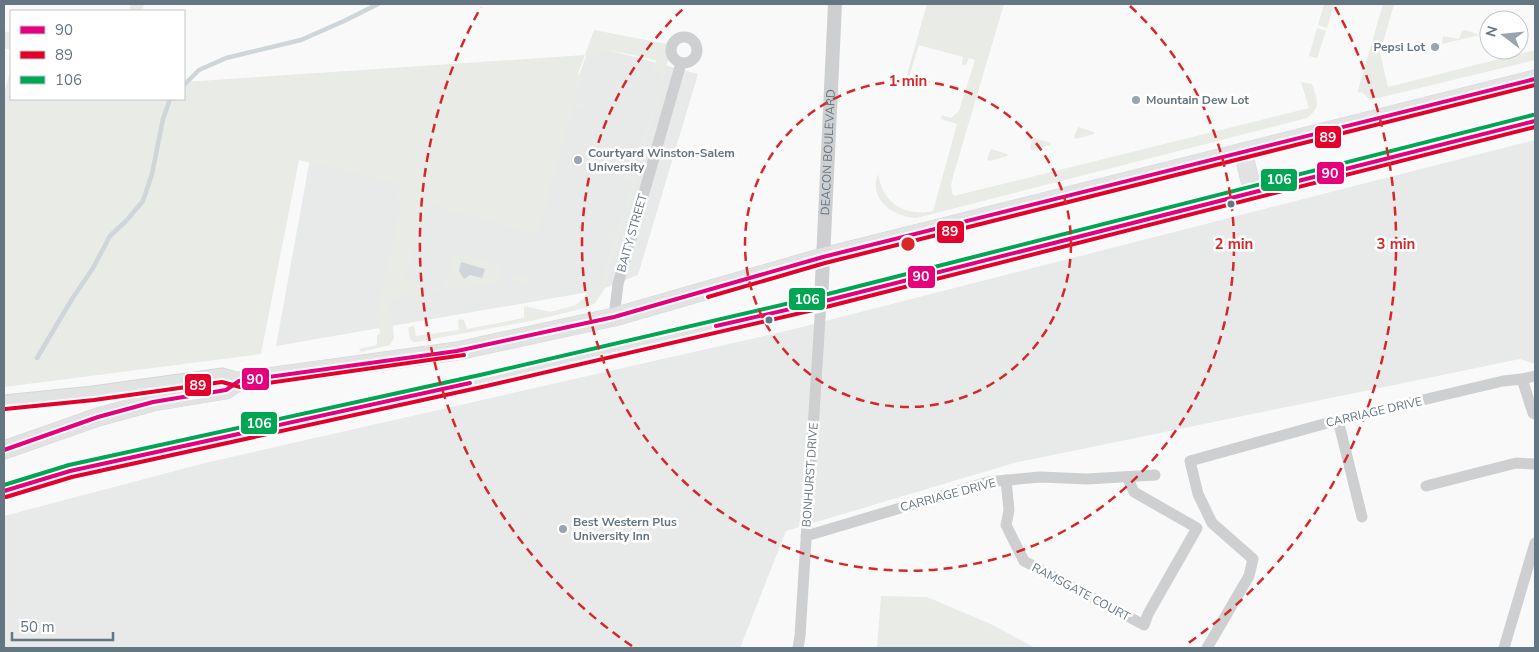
<svg xmlns="http://www.w3.org/2000/svg" width="1539" height="652" viewBox="0 0 1539 652" font-family="'Nunito Sans',sans-serif">
  <rect width="100%" height="100%" fill="#f9f9f9"/>
  <g fill="#e8e9e9">
    <polygon points="590,45 698,74 638,275 600,290 276,346 311,153 533,204"/>
    <polygon points="1535,140 1535,364 1520,359 1014,463 786,531 740,648 4,648 4,516 205,463 790,330"/>
  </g>
  <g fill="#e8ebe6">
    <polygon points="131,4 144,4 142,11 129,11"/>
    <path d="M 927,4 L 1004,4 L 954,173 L 951,185 L 952,193 L 954,196 L 1309,108 L 1301,82 L 1312,84 C 1317,99 1322,107 1307,118 L 917,218 C 894,217 868,200 878,174 C 883,203 904,217 933,211 L 957,124 L 941,119 L 942,115 L 951,118 L 959,111 L 975,60 L 969,58 L 966,65 L 964,65 L 962,64 L 963,57 L 919,45 L 908,81 L 916,86 L 913,88 L 904,85 Z"/>
    <polygon points="1324,4 1334,4 1327,28 1318,25"/>
    <polygon points="1383,4 1394,4 1380,53 1388,87 1535,50 1535,60 1370,100 1362,92 1358,93 1358,90"/>
    <polygon points="1317,28 1326,31 1317,58 1309,56"/>
    <polygon points="594,30 672,45 641,161 627,160 626,158 629,155 638,157 662,74 652,70 656,60 600,48 598,57 585,55 578,74 583,73 575,100 582,103 585,106 584,109 574,106 537,235 428,204 406,279 422,285 422,289 430,291 430,293 390,300 394,338 390,345 361,352 359,349 377,345 377,335 380,334 378,317 376,317 402,199 396,197 400,185 299,160 261,354 4,387 4,94 10,73 11,73 11,99 184,99 184,82 585,55"/>
    <polygon points="1465,30 1480,35 1442,44 1443,36 1459,39 1462,31"/>
    <polygon points="4,31 11,33 11,50 4,48"/>
    <polygon points="609,78 633,85 631,88 621,86 613,112 610,111 618,84 608,80"/>
    <polygon points="1078,127 1094,132 1094,134 1075,139 1074,137"/>
    <polygon points="1035,138 1051,143 1051,145 1032,150 1030,148 1033,139"/>
    <polygon points="991,149 1007,154 1008,156 989,161 987,159"/>
    <polygon points="626,174 635,178 636,183 604,290 595,303 585,308 531,321 416,342 413,342 410,339 408,328 412,326 414,326 416,336 459,330 458,321 459,319 464,320 467,329 524,318 524,306 550,312 576,305 584,298 590,286 600,289 614,240 604,236 607,232 617,234 632,182 622,178"/>
    <polygon points="454,252 501,266 499,273 502,274 499,283 433,292 431,287 443,290"/>
    <polygon points="524,274 534,277 532,284 511,281 512,276 522,278"/>
    <polygon points="881,596 927,597 993,625 1035,648 877,648"/>
  </g>
  <polygon fill="#ced6d9" points="461,262 485,269 482,278 470,275 464,279 459,271"/>
  <g fill="none" stroke-linecap="round" stroke-linejoin="round">
    <g stroke="#ced6d9" stroke-width="4.5">
      <polyline points="184,85 199,70 226,58 301,40 344,21 378,4"/>
      <polyline points="37,358 72,299 93,268 110,236 126,221 143,201 152,174 163,119 170,99"/>
    </g>
    <defs>
      <polyline id="secondary" points="4,403 93,394 223,376 239,381"/>
      <g id="primary">
        <polyline points="1243,152 1253,193"/>
        <polyline points="4,450 98,417 153,402 226,390 239,381 457,351 614,317 823,257 1535,79"/>
        <polyline points="4,491 70,471 481,381 821,302 1535,121"/>
      </g>
    </defs>
    <use href="#secondary" stroke="#d5d6d7" stroke-width="17"/>
    <use href="#primary" stroke="#d5d6d7" stroke-width="19"/>
    <g stroke="#cecfd0" stroke-width="11">
      <circle cx="684" cy="50" r="13"/>
      <polyline points="614,317 618,284 681,63"/>
      <polyline points="1522,379 1535,376"/>
      <polyline points="1338,420 1362,517"/>
      <polyline points="1006,480 1009,510 1006,525 1024,561 1144,625 1148,614 1197,528 1134,492 1127,477"/>
      <polyline points="1426,486 1516,463 1535,464"/>
      <polyline points="806,536 988,482 1040,477 1087,479 1155,475"/>
      <polyline points="798,648 800,636 821,302"/>
      <polyline points="1207,648 1249,576 1253,559 1212,523 1198,494 1190,461 1338,420 1503,381 1522,379 1533,413 1535,414"/>
      <polyline points="1504,648 1535,543"/>
    </g>
    <path stroke="#cecfd0" stroke-width="14" id="s1" d="M 821,302 L 835,4"/>
    <use href="#secondary" stroke="#e1e2e2" stroke-width="15"/>
    <use href="#primary" stroke="#e1e2e2" stroke-width="18"/>
    <defs>
      <g id="bus-1">
        <polyline points="716,326 821,302 1535,121"/>
        <polyline points="4,450 98,417 153,402 226,390 239,381 457,351 614,317 823,257 1535,79"/>
        <polyline points="4,491 70,471 470,383"/>
      </g>
      <g id="bus-2">
        <polyline points="708,297 825,263 1535,85"/>
        <polyline points="5,409 94,400 222,382 240,387 464,355"/>
        <polyline points="6,497 72,477 482,387 822,308 1535,127"/>
      </g>
      <polyline id="bus-3" points="4,485 69,465 480,375 820,296 1533,115"/>
    </defs>
    <use href="#bus-1" stroke="#fff" stroke-width="8"/>
    <use href="#bus-2" stroke="#fff" stroke-width="8"/>
    <use href="#bus-3" stroke="#fff" stroke-width="8"/>
    <use href="#bus-1" stroke="#e5007d" stroke-width="4"/>
    <use href="#bus-2" stroke="#e4002b" stroke-width="4"/>
    <use href="#bus-3" stroke="#00a651" stroke-width="4"/>
  </g>
  <g fill="none" stroke="#d62828" stroke-width="2.5" stroke-dasharray="9 6">
    <circle cx="908" cy="244" r="163"/>
    <path d="M1130 6A326 326 0 1 1 686 6"/>
    <path d="M632 646A488 488 0 0 1 481 7M1335 7A488 488 0 0 1 1184 646"/>
  </g>
  <g fill="#99a4ac" stroke="#fff" stroke-width="2">
    <circle cx="1435" cy="47" r="5"/>
    <circle cx="1136" cy="100" r="5"/>
    <circle cx="578" cy="160" r="5"/>
    <circle cx="563" cy="529" r="5"/>
  </g>
  <g fill="#657683" stroke="#fff" stroke-width="2">
    <circle cx="1231" cy="204" r="4.5"/>
    <circle cx="769" cy="320" r="4.5"/>
  </g>
  <g text-anchor="middle" stroke-width="5" stroke-linejoin="round" paint-order="stroke">
    <g font-size="12" font-weight="bold" fill="#657683" stroke="#fff" text-anchor="start">
      <text x="1425" y="51" text-anchor="end">Pepsi Lot</text>
      <text x="1146" y="104">Mountain Dew Lot</text>
      <text x="588" y="157">Courtyard Winston-Salem<tspan x="588" dy="14">University</tspan></text>
      <text x="573" y="526">Best Western Plus<tspan x="573" dy="14">University Inn</tspan></text>
    </g>
    <g font-size="12" fill="#657683" stroke="#fff">
      <text dy="4" stroke="none"><textPath href="#s1" startOffset="150">DEACON BOULEVARD</textPath></text>
      <text transform="translate(632 233) rotate(-74)" y="4">BAITY STREET</text>
      <text transform="translate(1374 412) rotate(-13)" y="4">CARRIAGE DRIVE</text>
      <text transform="translate(810 475) rotate(-86)" y="4">BONHURST DRIVE</text>
      <text transform="translate(948 495) rotate(-15)" y="4">CARRIAGE DRIVE</text>
      <text transform="translate(1081 592) rotate(28)" y="4">RAMSGATE COURT</text>
    </g>
  </g>
  <circle cx="908" cy="244" r="8" fill="#d62828" stroke="#fff" stroke-width="2.5"/>
  <g font-size="15" text-anchor="middle" font-weight="bold" fill="#d62828" stroke="#fff" stroke-width="5" stroke-linejoin="round" paint-order="stroke">
    <text x="908" y="86">1 min</text>
    <text x="1234" y="249">2 min</text>
    <text x="1396" y="249">3 min</text>
  </g>
  <g stroke="#fff" stroke-width="2">
    <rect x="1314" y="125" width="28" height="24" rx="5" fill="#e4002b"/>
    <rect x="1316" y="161" width="29" height="24" rx="5" fill="#e5007d"/>
    <rect x="1260" y="168" width="38" height="24" rx="5" fill="#00a651"/>
    <rect x="936" y="220" width="29" height="24" rx="5" fill="#e4002b"/>
    <rect x="907" y="265" width="29" height="24" rx="5" fill="#e5007d"/>
    <rect x="788" y="287" width="38" height="24" rx="5" fill="#00a651"/>
    <rect x="241" y="367" width="29" height="24" rx="5" fill="#e5007d"/>
    <rect x="184" y="373" width="28" height="24" rx="5" fill="#e4002b"/>
    <rect x="240" y="411" width="38" height="24" rx="5" fill="#00a651"/>
  </g>
  <g font-size="14" text-anchor="middle" font-weight="bold" fill="#fff">
    <text x="1328" y="142">89</text>
    <text x="1330" y="178">90</text>
    <text x="1279" y="184">106</text>
    <text x="950" y="236">89</text>
    <text x="921" y="281">90</text>
    <text x="807" y="304">106</text>
    <text x="255" y="384">90</text>
    <text x="198" y="390">89</text>
    <text x="259" y="428">106</text>
  </g>
  <rect width="1539" height="652" fill="none" stroke="#657683" stroke-width="10"/>
  <rect x="10" y="10" width="175" height="90" fill="#ffffff" stroke="#c1c8cd"/>
  <rect x="20" y="26" width="25" height="8" fill="#e5007d" stroke="#c1c8cd"/>
  <text x="55" y="35" font-size="15" fill="#657683">90</text>
  <rect x="20" y="51" width="25" height="8" fill="#e4002b" stroke="#c1c8cd"/>
  <text x="55" y="60" font-size="15" fill="#657683">89</text>
  <rect x="20" y="76" width="25" height="8" fill="#00a651" stroke="#c1c8cd"/>
  <text x="55" y="85" font-size="15" fill="#657683">106</text>
  <g transform="translate(1504 35) rotate(286)"><circle r="24" fill="#ffffff" stroke="#c1c8cd"/>
  <path d="M0-4L9 19L0 12L-9 19Z" fill="#99a4ac"/>
  <text y="-8" font-size="14" font-weight="bold" text-anchor="middle" fill="#657683">N</text>
  </g>
  <path d="M12 632v8h101v-8" fill="none" stroke="#657683" stroke-width="2.5"/>
  <text x="20" y="632" font-size="15" fill="#657683" stroke="#ffffff" stroke-width="4" paint-order="stroke">50 m</text>
</svg>
